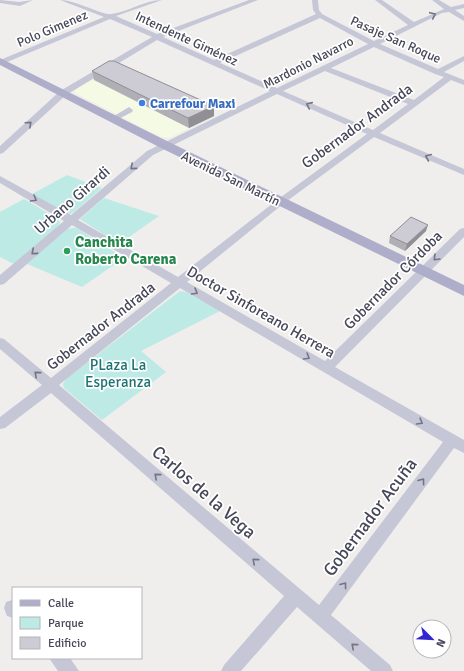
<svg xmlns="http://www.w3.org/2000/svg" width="464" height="671" viewBox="0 0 464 671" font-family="Signika,sans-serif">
  <rect width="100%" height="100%" fill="#efeeec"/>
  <polygon fill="#f5fae5" points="109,70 210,118 169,138 161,137 75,93 75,90"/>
  <g fill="#bdeae5">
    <polygon points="67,175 102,188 75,211 70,214 32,194"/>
    <polygon points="104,198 159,216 119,244 80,219"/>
    <polygon points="24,199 58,219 60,223 58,226 14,264 0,257 0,212"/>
    <polygon points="72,228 77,228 124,258 82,287 27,264 67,229"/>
    <polygon points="180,291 186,292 220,311 141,351 166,372 102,420 64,388 63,384 66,379"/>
  </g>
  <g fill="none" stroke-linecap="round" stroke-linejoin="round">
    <g fill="#c6c7d6" fill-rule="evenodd">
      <polygon points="0,0 19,2 33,0 20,6 0,3"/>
      <path d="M 60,0 C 76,0 101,15 111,14 C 129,12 144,0 162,0 L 116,16 L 157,34 L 249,0 L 258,0 L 163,37 L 214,60 L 316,14 L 313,10 L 312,0 L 318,0 L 319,10 L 322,14 L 374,41 L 408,25 L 375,0 L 382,0 L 414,22 L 444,9 L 432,0 L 439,0 L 451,7 L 464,4 L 464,8 L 455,10 L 464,16 L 464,21 L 449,12 L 442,13 L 380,44 L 438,69 L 464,56 L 464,61 L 444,72 L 464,80 L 464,85 L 451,80 L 380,133 L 464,169 L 464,175 L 374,137 L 283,204 L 187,282 L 325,361 L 460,229 L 464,228 L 464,237 L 335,367 L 464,440 L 464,453 L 454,448 L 331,615 L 390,665 L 393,671 L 371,671 L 297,607 L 241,671 L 221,671 L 224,665 L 284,596 L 51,393 L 5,428 L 0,429 L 0,417 L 42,385 L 0,349 L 0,338 L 4,339 L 51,378 L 171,283 L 72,225 L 4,284 L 0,285 L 0,275 L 64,221 L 0,183 L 0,176 L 71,215 L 147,151 L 270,91 L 157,40 L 66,95 L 3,153 L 0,154 L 0,146 L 60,91 L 152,37 L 110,19 L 0,65 L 0,60 L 104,17 ZM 320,18 L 368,44 L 277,88 L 220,63 ZM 374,47 L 435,74 L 444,77 L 414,100 L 331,68 ZM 325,71 L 408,104 L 373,130 L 283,91 ZM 277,94 L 367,134 L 277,200 L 178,277 L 78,220 L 153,155 ZM 180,288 L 443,442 L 319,605 L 59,385 Z"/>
      <polygon points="129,107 133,110 132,112 113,122 109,119"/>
      <polygon points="12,600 13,600 13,618 7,616 4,608 6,602"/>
      <polygon points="49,658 70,658 79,671 58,671"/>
    </g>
    <polygon fill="#aeaeca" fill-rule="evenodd" points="0,58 169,142 464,285 464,296 161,148 0,65"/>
  </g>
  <g fill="#b0afb6">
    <polygon points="92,71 214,106 214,116 189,128 94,80"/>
    <polygon points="426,231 405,251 389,243 390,236"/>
  </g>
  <g fill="#908f94">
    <polygon points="214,106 214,116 189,128 188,118"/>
    <polygon points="428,225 426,231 405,251 407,244"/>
  </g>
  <g fill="#cdccd4" stroke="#908f94">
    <polygon points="109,61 114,61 214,106 188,118 92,71"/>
    <polygon points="411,217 428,225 407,244 390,236"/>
  </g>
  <defs><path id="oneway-chevron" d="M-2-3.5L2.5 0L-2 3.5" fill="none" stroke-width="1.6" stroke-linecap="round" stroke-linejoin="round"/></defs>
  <g stroke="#737484">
    <use href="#oneway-chevron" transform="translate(433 15) rotate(-25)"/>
    <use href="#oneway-chevron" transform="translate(309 105) rotate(-156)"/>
    <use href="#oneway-chevron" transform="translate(29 124) rotate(-42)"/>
    <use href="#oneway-chevron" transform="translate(428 157) rotate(-157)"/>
    <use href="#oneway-chevron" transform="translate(133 167) rotate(139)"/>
    <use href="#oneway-chevron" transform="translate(34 199) rotate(30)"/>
    <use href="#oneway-chevron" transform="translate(34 252) rotate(140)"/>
    <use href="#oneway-chevron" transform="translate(436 258) rotate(135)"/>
    <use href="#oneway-chevron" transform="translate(195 292) rotate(30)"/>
    <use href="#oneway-chevron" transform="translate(307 357) rotate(30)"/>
    <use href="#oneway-chevron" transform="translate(37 374) rotate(-139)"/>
    <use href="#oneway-chevron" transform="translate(420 422) rotate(30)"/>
    <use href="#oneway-chevron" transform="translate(157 476) rotate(-139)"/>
    <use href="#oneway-chevron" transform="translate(422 481) rotate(-53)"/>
    <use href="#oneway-chevron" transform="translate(255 561) rotate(-139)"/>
    <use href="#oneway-chevron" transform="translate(344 585) rotate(-53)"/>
    <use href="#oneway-chevron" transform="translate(354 646) rotate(-139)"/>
  </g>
  <circle fill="#3f7fe0" stroke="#fff" stroke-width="1.5" cx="142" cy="103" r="4"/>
  <circle fill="#2e9e5b" stroke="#fff" stroke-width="1.5" cx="67" cy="251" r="4"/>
  <g text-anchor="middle" stroke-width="3.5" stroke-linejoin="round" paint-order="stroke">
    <g font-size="13" fill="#464758" stroke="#fff">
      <text transform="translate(52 28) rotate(-23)" y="5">Polo Gimenez</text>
      <text transform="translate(187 38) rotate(25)" y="5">Intendente Giménez</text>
      <text transform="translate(396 39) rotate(24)" y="5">Pasaje San Roque</text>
      <text transform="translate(308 62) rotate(-27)" y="5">Mardonio Navarro</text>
      <text transform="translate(231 178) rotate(26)" y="5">Avenida San Martín</text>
    </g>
    <g font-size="13" font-weight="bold" fill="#366cbe" stroke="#fff" text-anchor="start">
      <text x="150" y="108">Carrefour Maxi</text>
    </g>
    <g font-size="15" fill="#464758" stroke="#fff">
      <text transform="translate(357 126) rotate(-36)" y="5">Gobernador Andrada</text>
      <text transform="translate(72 200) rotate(-41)" y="5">Urbano Girardi</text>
      <text transform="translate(393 280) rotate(-45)" y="5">Gobernador Córdoba</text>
      <text transform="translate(261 312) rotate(30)" y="5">Doctor Sinforeano Herrera</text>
      <text transform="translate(101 326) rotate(-38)" y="5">Gobernador Andrada</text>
    </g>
    <g font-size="15" font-weight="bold" fill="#27864d" stroke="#fff" text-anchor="start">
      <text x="75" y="247">Canchita<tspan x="75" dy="17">Roberto Carena</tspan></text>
    </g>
    <g font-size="15" fill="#1d7373" stroke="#fff">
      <text x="118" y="370">PLaza La<tspan x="118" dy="17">Esperanza</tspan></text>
    </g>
    <g font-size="18" fill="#464758" stroke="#fff">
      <text transform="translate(204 492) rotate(41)" y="6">Carlos de la Vega</text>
      <text transform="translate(370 517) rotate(-53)" y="6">Gobernador Acuña</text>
    </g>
  </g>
  <rect x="12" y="587" width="130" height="72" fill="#ffffff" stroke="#b5b5bc"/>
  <rect x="20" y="600" width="20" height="6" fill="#aeaeca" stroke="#b5b5bc"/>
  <text x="48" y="607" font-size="12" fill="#464758">Calle</text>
  <rect x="20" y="617" width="20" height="12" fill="#bdeae5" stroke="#b5b5bc"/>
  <text x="48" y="627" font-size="12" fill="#464758">Parque</text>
  <rect x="20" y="637" width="20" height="12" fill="#cdccd4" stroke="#b5b5bc"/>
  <text x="48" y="647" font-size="12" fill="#464758">Edificio</text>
  <g transform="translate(432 639) rotate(114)"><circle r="19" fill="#ffffff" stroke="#b5b5bc"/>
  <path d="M0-3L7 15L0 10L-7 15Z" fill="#3126cf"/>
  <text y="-6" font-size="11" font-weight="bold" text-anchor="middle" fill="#464758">N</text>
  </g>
</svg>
